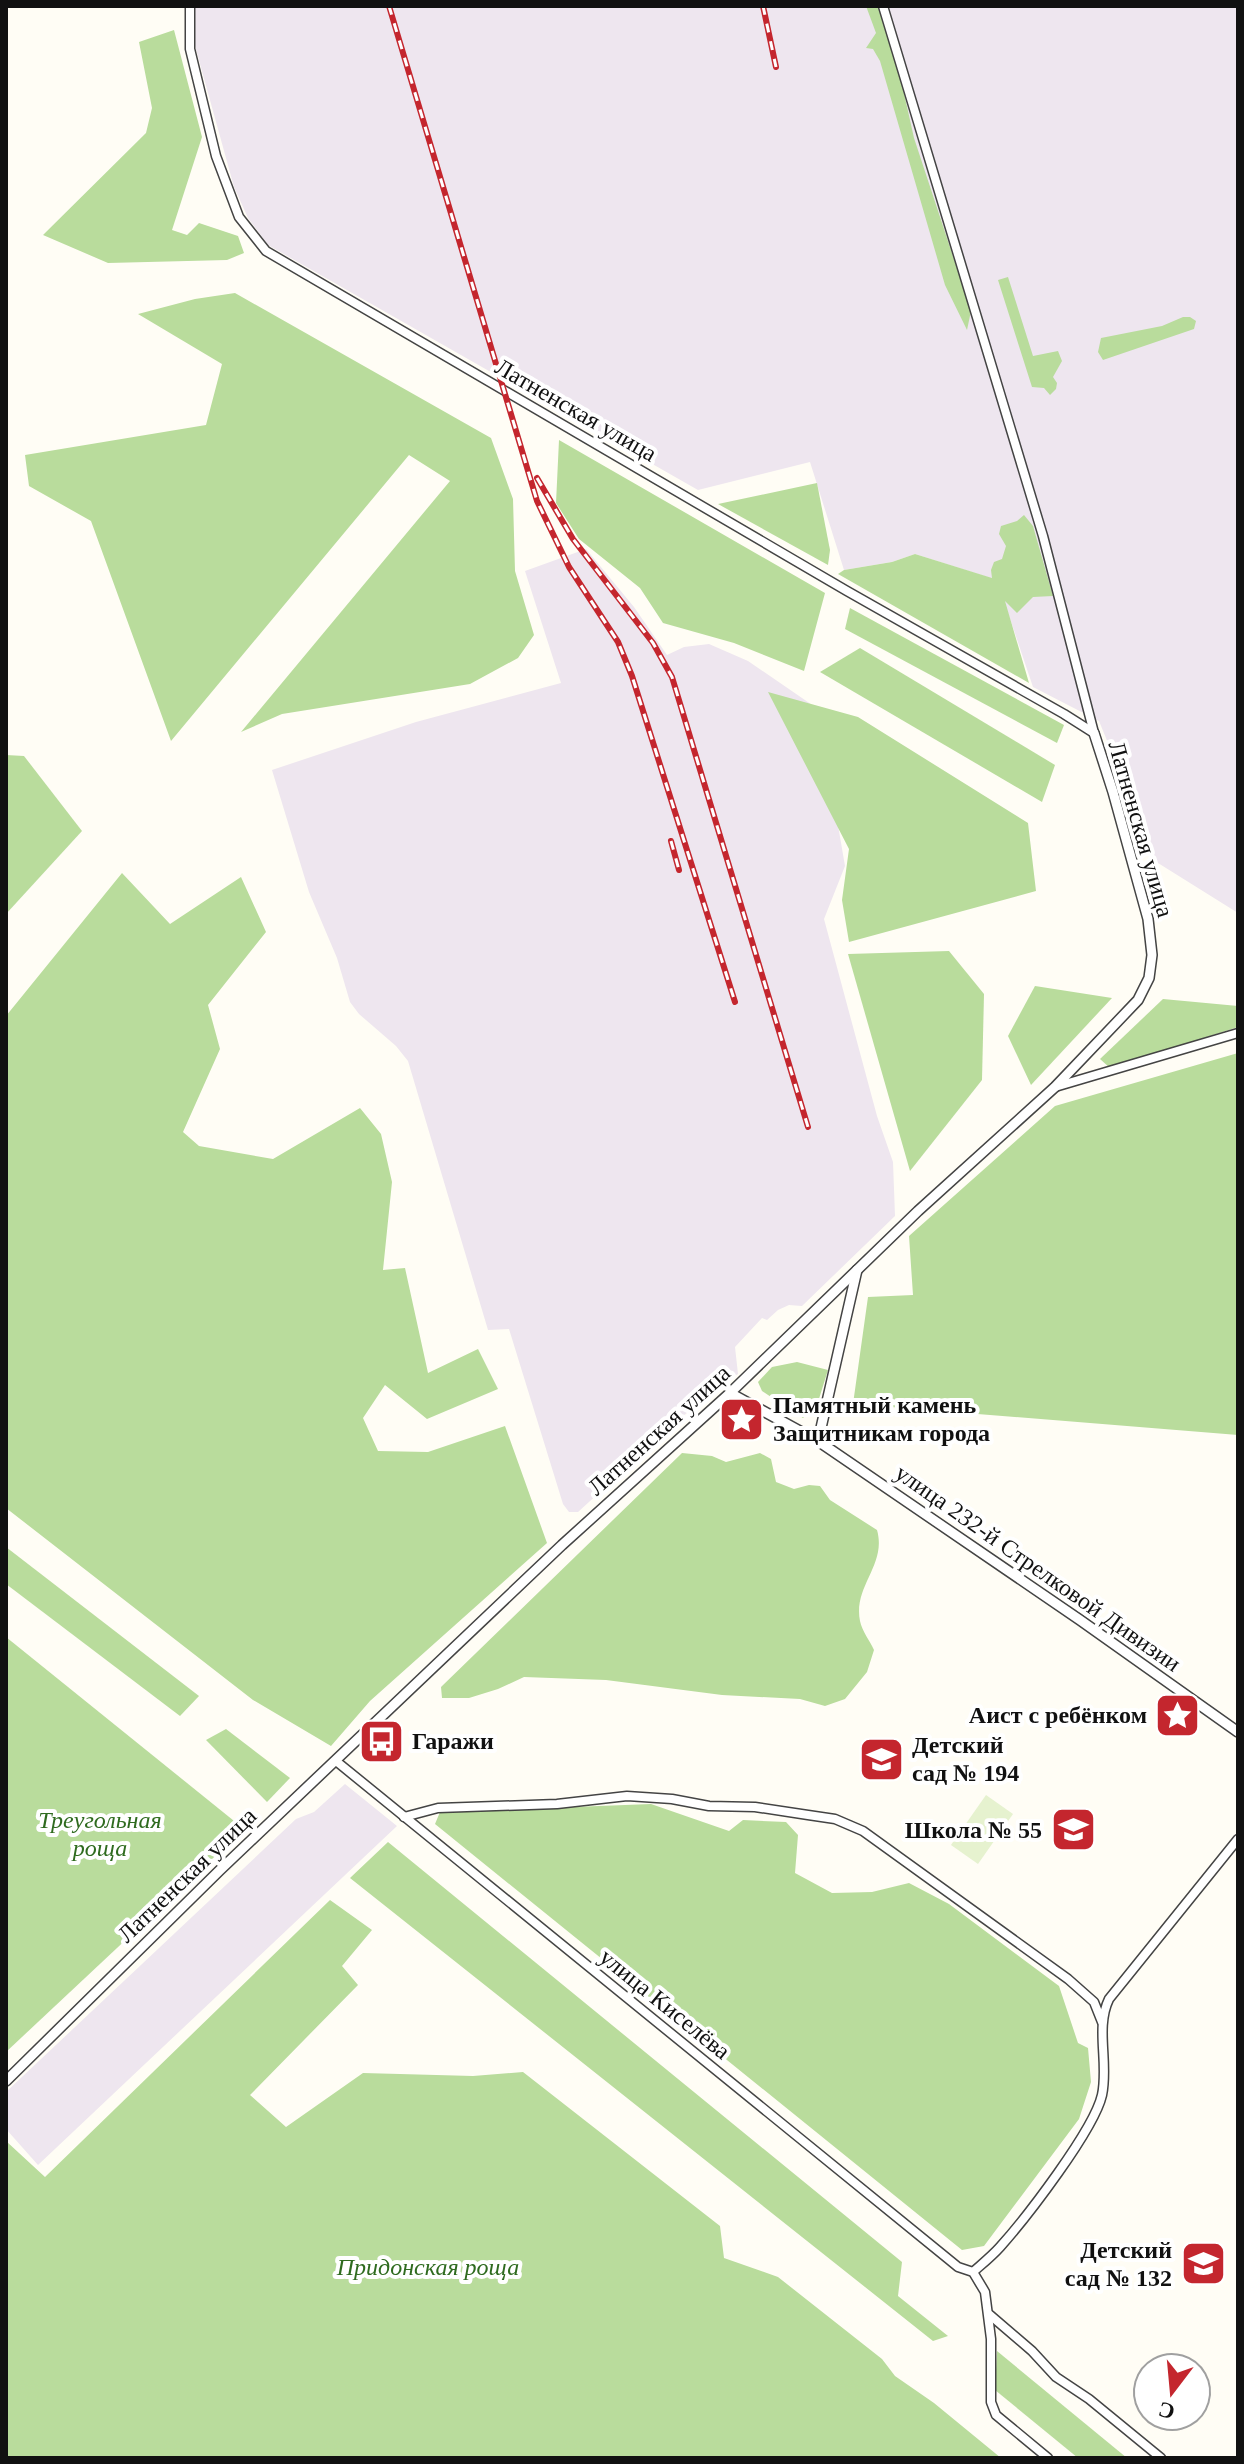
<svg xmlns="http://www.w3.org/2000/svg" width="1244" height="2464" viewBox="0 0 1244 2464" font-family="'Times New Roman',serif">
  <rect width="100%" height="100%" fill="#fffdf5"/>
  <g fill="#eee6ef">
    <polygon points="184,6 1238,6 1238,913 1150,858 1137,814 1099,721 1033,687 997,580 915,554 892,562 844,570 810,462 698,490 268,245 248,218 234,187"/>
    <polygon points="586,549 634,607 667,655 684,647 709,644 748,661 818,709 845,866 824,919 877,1116 893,1162 895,1216 802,1306 789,1305 778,1310 767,1320 762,1318 735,1347 738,1374 713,1389 578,1512 569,1512 563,1504 509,1329 488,1330 408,1061 396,1046 359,1014 350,1002 337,958 309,892 272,770 416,722 561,683 525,571"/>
    <polygon points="345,1784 397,1826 38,2165 6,2129 6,2092 296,1819 314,1812"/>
  </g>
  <g fill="#b9dc9c">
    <polygon points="866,6 880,6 893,44 914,138 971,311 967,330 945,285 880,61 873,49 866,48 876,33"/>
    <polygon points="174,30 202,137 172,230 187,235 199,223 238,236 244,253 227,260 108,263 43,235 146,133 152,108 139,42"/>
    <polygon points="1008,277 1033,356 1058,351 1062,361 1053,377 1057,383 1056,389 1050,395 1044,388 1032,387 998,280"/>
    <polygon points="235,293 491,438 513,499 515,571 534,635 518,658 470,684 282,714 241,732 450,481 409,455 171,741 91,521 29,486 25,455 206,425 222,364 138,314 195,299"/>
    <polygon points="1183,317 1190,317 1196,321 1194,329 1103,360 1098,352 1101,338 1162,326"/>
    <polygon points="559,440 825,593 804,671 734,643 663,623 640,588 579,539 556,503"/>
    <polygon points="817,483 830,550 828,565 718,504"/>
    <polygon points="1024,515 1033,526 1053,596 1033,597 1017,613 1005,601 1029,683 838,574 844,570 892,562 915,554 992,578 991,570 994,562 1002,559 1006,546 999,534 1001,526 1017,521"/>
    <polygon points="850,608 1064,725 1057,743 845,629"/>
    <polygon points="860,648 1055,765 1042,802 820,672"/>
    <polygon points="768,692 858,717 1028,823 1036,891 849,942 842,900 849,849"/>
    <polygon points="6,755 24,756 82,831 6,914"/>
    <polygon points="122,873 170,924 241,877 266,932 208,1005 220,1049 183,1132 199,1146 273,1159 360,1108 381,1134 392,1182 383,1270 405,1268 428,1373 478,1349 498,1389 427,1419 385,1385 363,1418 378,1451 428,1452 505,1426 547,1543 370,1701 331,1746 253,1700 6,1508 6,1016"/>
    <polygon points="949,951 984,994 982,1080 910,1171 848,954"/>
    <polygon points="1035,986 1112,998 1031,1085 1008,1036"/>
    <polygon points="1163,999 1238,1006 1238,1027 1110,1068 1100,1059"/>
    <polygon points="1238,1053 1238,1435 853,1404 868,1297 913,1295 909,1236 1055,1106"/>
    <polygon points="797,1362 828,1370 818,1402 803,1418 762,1391 758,1382 772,1367"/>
    <path d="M 682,1453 L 712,1456 L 726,1462 L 760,1453 L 771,1459 L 776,1482 L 794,1489 L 809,1485 L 820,1486 L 830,1500 L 877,1530 C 887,1565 853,1586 860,1621 C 862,1631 870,1641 874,1650 L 867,1672 L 845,1699 L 825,1706 L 800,1699 L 722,1695 L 606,1680 L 524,1677 L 498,1689 L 469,1698 L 442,1698 L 441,1687 Z"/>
    <polygon points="6,1547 199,1696 180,1716 6,1584"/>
    <polygon points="6,1637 244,1829 6,2052"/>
    <polygon points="226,1729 290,1778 267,1802 206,1740"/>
    <polygon points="651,1804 729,1831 743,1820 786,1822 798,1835 795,1873 832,1893 872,1892 909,1883 949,1904 1059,1986 1078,2043 1088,2048 1091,2082 1079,2119 984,2246 962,2250 435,1824 440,1812"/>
    <polygon points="388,1842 902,2262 898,2296 948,2336 933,2341 350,1878"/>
    <polygon points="330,1900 372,1930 342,1966 358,1985 250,2095 286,2127 363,2073 473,2076 523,2072 720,2226 724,2258 778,2277 882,2359 895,2376 934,2403 1001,2458 6,2458 6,2141 45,2177"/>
    <polygon points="997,2351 1127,2458 1078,2458 995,2390"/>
  </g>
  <polygon fill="#e6f2cf" points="986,1795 1013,1814 978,1864 951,1845"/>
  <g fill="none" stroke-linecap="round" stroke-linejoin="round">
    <defs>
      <g id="minor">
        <polyline points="190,6 190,49 216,156 239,217 266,251 847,591 1064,714 1094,733"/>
        <polyline points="883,6 1043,536 1094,733"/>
        <polyline points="1055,1087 1238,1033"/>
        <polyline points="336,1761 947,2258 958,2267 973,2272 985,2292 991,2339 991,2402 996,2415 1048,2458"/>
        <polyline points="404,1817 438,1808 557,1804 627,1796 672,1799 709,1806 755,1807 808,1815 835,1819 863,1831 1068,1979 1094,2002 1102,2022"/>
        <path d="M 973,2272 C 982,2264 992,2256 1000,2247 C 1026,2218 1094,2130 1102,2095 C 1109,2063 1095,2028 1109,1999 L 1238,1839"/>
        <polyline points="990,2315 1032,2351 1056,2377 1089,2399 1161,2458"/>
      </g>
      <g id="tertiary">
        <polyline points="730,1393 818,1441 1080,1620 1238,1732"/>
        <polyline points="818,1441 857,1270"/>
        <polyline points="6,2081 220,1870 562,1545 730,1393 918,1211 1055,1087 1138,1000 1149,978 1152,955 1148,919 1113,792 1094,733"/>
      </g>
    </defs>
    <use href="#minor" stroke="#444" stroke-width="11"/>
    <use href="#tertiary" stroke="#444" stroke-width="12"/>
    <use href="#minor" stroke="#fff" stroke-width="8"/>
    <use href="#tertiary" stroke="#fff" stroke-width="9"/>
    <defs>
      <g id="rail">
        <polyline points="389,6 537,501 569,567 618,642 632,676 735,1002"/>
        <polyline points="763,6 776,67"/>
        <polyline points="537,478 573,539 653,643 672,677 808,1127"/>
        <polyline points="671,841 679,870"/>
      </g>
    </defs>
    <use href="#rail" stroke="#c4262e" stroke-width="6"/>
    <use href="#rail" stroke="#fff" stroke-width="3" stroke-dasharray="9" stroke-linecap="butt"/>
  </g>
  <defs>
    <symbol id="sight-square" viewBox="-11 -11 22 22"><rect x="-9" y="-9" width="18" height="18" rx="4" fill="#c4262e" stroke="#fff"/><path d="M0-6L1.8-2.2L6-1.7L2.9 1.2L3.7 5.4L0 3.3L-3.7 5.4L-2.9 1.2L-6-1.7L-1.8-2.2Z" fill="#fff"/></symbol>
    <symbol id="bus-square" viewBox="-11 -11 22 22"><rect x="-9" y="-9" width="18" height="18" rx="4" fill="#c4262e" stroke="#fff"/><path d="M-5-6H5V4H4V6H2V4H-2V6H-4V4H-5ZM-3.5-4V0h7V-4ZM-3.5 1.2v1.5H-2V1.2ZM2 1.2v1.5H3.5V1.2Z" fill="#fff"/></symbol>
    <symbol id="school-square" viewBox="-11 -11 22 22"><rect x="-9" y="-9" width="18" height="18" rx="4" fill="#c4262e" stroke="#fff"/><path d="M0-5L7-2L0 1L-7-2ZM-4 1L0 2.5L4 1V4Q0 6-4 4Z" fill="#fff"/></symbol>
  </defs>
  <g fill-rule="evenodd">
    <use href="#sight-square" x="716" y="1394" width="51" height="51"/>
    <use href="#sight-square" x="1152" y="1690" width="51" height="51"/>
    <use href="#bus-square" x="356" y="1716" width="51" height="51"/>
    <use href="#school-square" x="856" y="1734" width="51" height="51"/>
    <use href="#school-square" x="1048" y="1804" width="51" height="51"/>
    <use href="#school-square" x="1178" y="2238" width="51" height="51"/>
  </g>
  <g text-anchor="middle" stroke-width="8" stroke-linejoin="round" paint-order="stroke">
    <g font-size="24" fill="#111" stroke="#fff">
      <text transform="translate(576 410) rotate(30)" y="8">Латненская улица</text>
      <text transform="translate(1141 829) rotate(74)" y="8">Латненская улица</text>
      <text transform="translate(659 1430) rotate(-42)" y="8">Латненская улица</text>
      <text transform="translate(1038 1568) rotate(35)" y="8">улица 232-й Стрелковой Дивизии</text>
      <text transform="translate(187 1875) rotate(-44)" y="8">Латненская улица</text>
      <text transform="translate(665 2004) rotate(39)" y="8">улица Киселёва</text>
    </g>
    <g font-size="24" font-weight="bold" fill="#111" stroke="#fff" text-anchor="start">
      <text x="773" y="1413">Памятный камень<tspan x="773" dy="28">Защитникам города</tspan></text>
      <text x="1147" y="1723" text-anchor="end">Аист с ребёнком</text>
      <text x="412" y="1749">Гаражи</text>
      <text x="912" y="1753">Детский<tspan x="912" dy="28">сад № 194</tspan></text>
      <text x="1042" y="1838" text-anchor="end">Школа № 55</text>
      <text x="1172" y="2258" text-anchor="end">Детский<tspan x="1172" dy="28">сад № 132</tspan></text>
    </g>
    <g font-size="24" font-style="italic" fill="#2f6b1f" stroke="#fff">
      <text x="100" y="1828">Треугольная<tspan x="100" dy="28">роща</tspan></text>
      <text x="428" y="2275">Придонская роща</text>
    </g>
  </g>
  <rect width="1244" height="2464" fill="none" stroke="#111111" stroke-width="16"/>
  <g transform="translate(1172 2392) rotate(196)"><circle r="38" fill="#ffffff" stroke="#a0a0a0" stroke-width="2"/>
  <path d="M0-6L14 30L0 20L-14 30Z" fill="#c4262e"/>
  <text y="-12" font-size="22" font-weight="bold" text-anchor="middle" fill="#111111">С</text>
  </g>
</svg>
